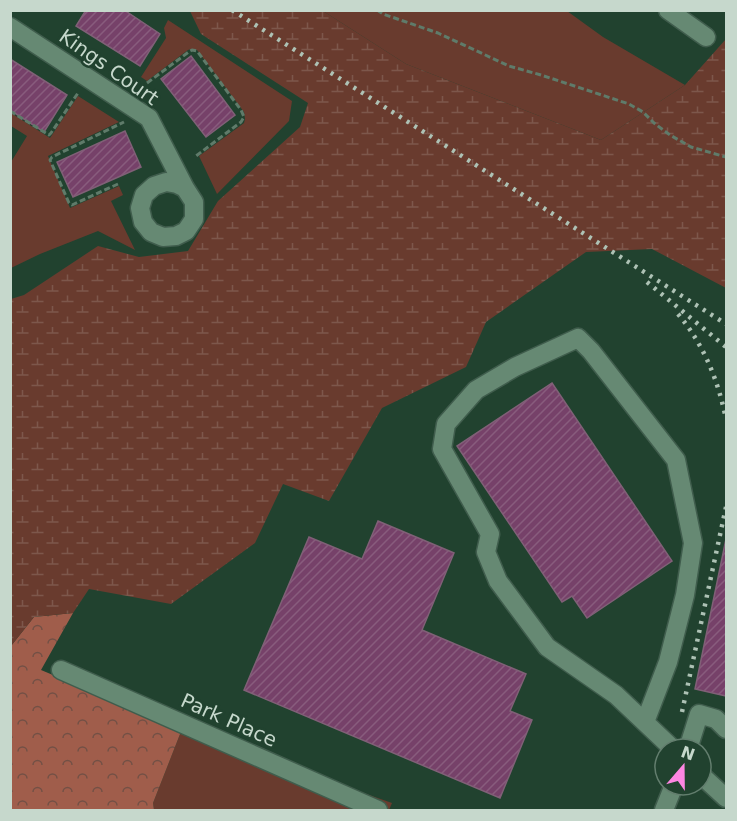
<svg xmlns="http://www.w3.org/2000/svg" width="737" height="821" viewBox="0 0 737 821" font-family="'DejaVu Sans',sans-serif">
  <defs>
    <pattern id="forest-crowns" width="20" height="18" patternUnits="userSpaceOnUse" patternTransform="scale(1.5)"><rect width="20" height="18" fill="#a05d4b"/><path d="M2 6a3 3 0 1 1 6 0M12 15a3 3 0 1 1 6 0" fill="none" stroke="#735045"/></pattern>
    <pattern id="wetland-marsh" width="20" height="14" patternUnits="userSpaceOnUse" patternTransform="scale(1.5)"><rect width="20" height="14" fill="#693b2e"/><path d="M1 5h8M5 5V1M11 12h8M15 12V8" fill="none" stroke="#7d574b"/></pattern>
    <pattern id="building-hatch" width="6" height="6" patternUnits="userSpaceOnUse" patternTransform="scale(1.5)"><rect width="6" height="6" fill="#764169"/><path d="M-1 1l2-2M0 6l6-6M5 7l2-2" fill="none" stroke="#885c7d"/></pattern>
  </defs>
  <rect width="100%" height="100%" fill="#21422f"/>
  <g fill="#693b2e">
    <polygon points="323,11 567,11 603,37 685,85 601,140 406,64"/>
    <polygon points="168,20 292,101 289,121 217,194 199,156 244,123 245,119 244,112 197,50 191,49 188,50 147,81 141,77 166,38 164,28"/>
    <polygon points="78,96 119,122 48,156 70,208 119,186 123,195 111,201 135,250 98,231 40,254 11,268 11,162 27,136 11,126 11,113 50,138"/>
    <polygon points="182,729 392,803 389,810 154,810 153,803"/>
  </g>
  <polygon fill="url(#forest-crowns)" points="73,613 41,670 182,729 153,803 154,810 11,810 11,646 34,617"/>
  <polygon fill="url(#wetland-marsh)" points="190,11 323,11 406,64 601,140 685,85 726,39 726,288 652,249 586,252 486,322 466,367 382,408 329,501 283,484 255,543 171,604 89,589 73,613 34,617 11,646 11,299 24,295 98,246 139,257 188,251 218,201 300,127 308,103 201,34"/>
  <g fill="url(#building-hatch)" stroke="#806077" stroke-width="1.5">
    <polygon points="86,10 124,10 160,34 140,66 76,26"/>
    <polygon points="191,56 235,115 206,137 161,79"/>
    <polygon points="10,59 67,95 44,132 10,110"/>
    <polygon points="125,131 141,167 73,197 57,162"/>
    <polygon points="552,383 672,561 587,618 572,596 562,602 457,446"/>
    <polygon points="378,521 454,553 422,630 526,674 510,711 532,720 500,798 244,690 309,537 362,559"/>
    <polygon points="726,539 726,696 695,689"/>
  </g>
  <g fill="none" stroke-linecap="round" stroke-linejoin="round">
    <defs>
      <g id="minor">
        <polyline points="668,10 706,37"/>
        <polyline points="10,27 149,118 185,188 194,202 194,219 186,231 176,236 163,237 151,232 143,222 140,208 144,195 154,186 166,182 177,184 185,188"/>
        <polyline points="61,670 378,810"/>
        <polyline points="645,722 668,662 685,595 693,543 676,460 591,351 578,338 515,367 476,390 446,424 442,449 490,534 486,552 498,581 547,647 616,695 673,749"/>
        <polyline points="688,749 699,714 716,719 726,729"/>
        <polyline points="701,775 726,798"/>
        <polyline points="664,810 674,785"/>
      </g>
    </defs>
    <use href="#minor" stroke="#405d4d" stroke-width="21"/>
    <g stroke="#5f7b6a" stroke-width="3" stroke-dasharray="6 3" stroke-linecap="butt">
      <polyline points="377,10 383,14 438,33 509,66 541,75 629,104 643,112 654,123 670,135 691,147 726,157"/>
      <polyline points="147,83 190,51 192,50 197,51 241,110 244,117 241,122 196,156"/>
      <polyline points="10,111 49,135 51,133 78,93"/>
      <polyline points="118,184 72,205 69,203 50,160 52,157 124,122"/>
    </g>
    <use href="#minor" stroke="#668973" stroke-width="18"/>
    <g stroke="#aec2b5" stroke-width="4.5" stroke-dasharray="3 6" stroke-linecap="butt">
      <polyline points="232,10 726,324"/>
      <polyline points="647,282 726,347"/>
      <path d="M 678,314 C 704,345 718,380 726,419"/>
      <polyline points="682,712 726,507"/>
    </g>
  </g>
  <g text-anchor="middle" stroke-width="5" stroke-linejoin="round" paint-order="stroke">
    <g font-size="20" fill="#c6d8cc" stroke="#21422f">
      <text transform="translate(109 67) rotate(35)" y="7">Kings Court</text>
      <text transform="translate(229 720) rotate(24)" y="7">Park Place</text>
    </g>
  </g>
  <rect width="737" height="821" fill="none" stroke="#c6d8cc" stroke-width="24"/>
  <g transform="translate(683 767) rotate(20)"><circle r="28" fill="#21422f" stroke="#637e6e" stroke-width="1.5"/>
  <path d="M0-4.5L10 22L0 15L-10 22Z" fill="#fd86e2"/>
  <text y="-9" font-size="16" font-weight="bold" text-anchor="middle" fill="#c6d8cc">N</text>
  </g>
</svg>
